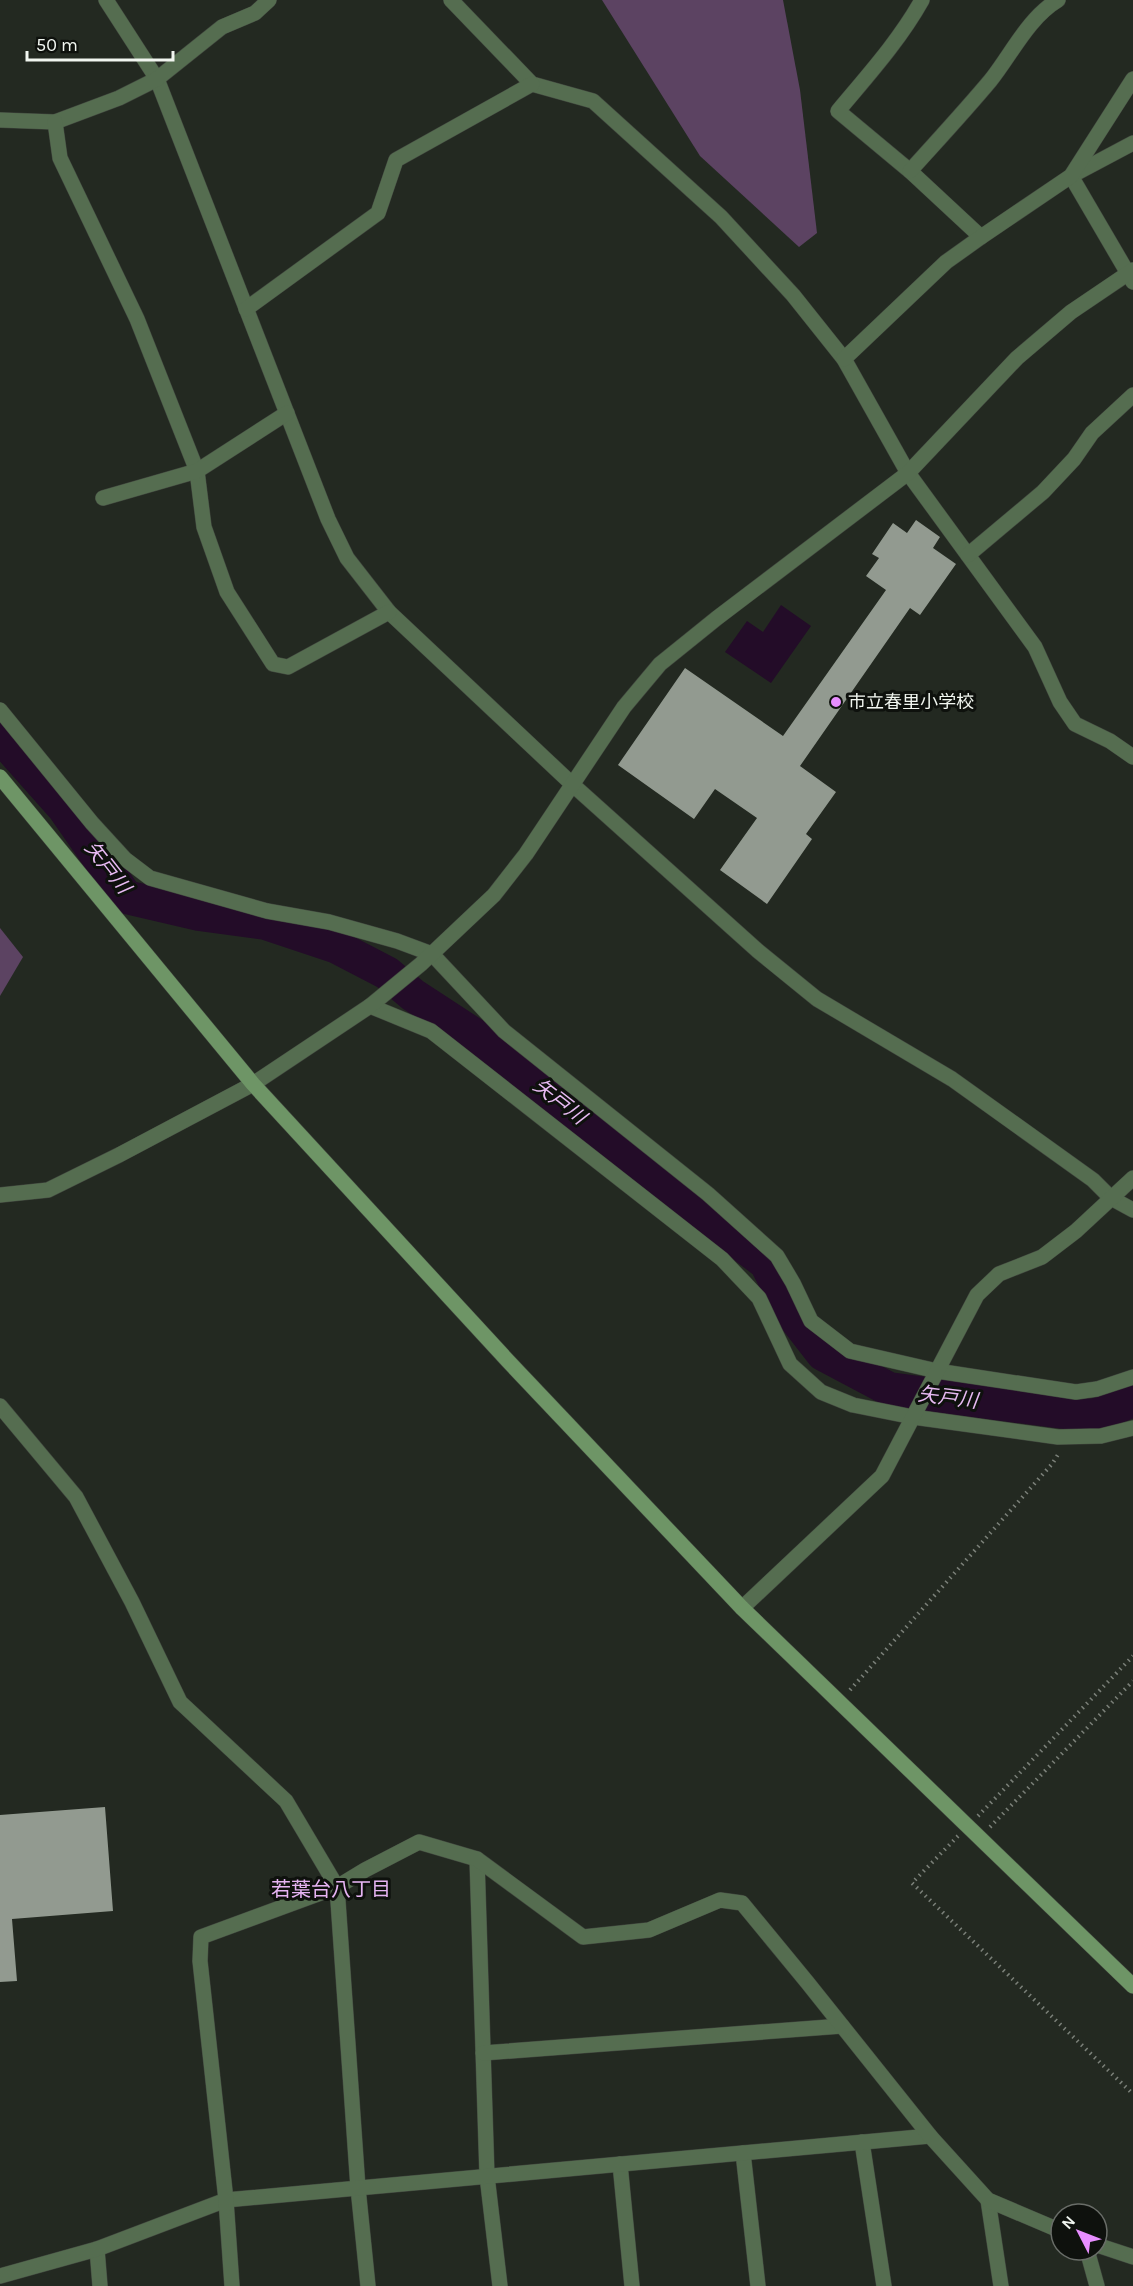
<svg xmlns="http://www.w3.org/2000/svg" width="1133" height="2286" viewBox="0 0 1133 2286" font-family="Karla,'Noto Sans JP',sans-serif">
  <rect width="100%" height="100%" fill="#232921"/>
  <g fill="#5c4362">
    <polygon points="602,0 783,0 800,90 817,233 799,247 700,156"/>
    <polygon points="0,928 23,957 0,996"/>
  </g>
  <polygon fill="#230c28" points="781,605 811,626 771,683 725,652 747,621 763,632"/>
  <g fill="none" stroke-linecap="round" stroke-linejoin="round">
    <polyline stroke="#230c28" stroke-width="34" points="0,736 64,808 126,897 199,914 266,923 335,946 387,973 413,995 485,1042 640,1167 766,1263 795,1318 823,1354 889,1389 1094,1416 1133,1400"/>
  </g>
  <g fill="#929a90">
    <polygon points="916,520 940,537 933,548 956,564 920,615 910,608 800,766 836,792 806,834 812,839 767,904 720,870 757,818 715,789 694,819 618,765 685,668 783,736 886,590 866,576 879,558 872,554 893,523 907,533"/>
    <polygon points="105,1807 113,1911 12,1919 17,1981 0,1982 0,1815"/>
  </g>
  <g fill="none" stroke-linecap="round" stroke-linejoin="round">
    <defs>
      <g id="street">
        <polyline points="106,0 157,79 328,519 347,558 389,612 573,785 758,951 817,999 952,1079 1093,1180 1111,1198 1133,1210"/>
        <polyline points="451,0 532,84 593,101 721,217 793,295 844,359 908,473 1035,647 1060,702 1075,724 1110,741 1133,757"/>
        <path d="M 922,0 C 899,41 868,75 838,111 L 910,171 L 981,237"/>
        <polyline points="0,120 55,122 119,98 157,79 222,27 255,13 269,0"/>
        <polyline points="55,122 60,158 137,319 197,471 204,527 227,592 273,664 288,667 389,612"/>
        <polyline points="1133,143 1071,176 1133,282"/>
        <path d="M 910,171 C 937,141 964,112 990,81 C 1011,55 1028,18 1058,0"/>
        <polyline points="246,309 378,213 396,160 532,84"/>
        <polyline points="844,359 946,262 981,237 1071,176 1133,79"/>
        <polyline points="103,498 197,471 287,413"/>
        <polyline points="968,555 1043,492 1074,459 1092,433 1133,395"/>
        <polyline points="0,710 92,823 125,859 150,878 267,911 329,922 397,941 432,954 504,1031 708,1194 777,1256 793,1283 811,1321 850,1351 937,1371 1076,1392 1097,1389 1133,1377"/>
        <polyline points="370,1006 431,1031 722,1259 759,1298 790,1364 821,1392 853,1405 913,1417 1058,1437 1101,1436 1133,1428"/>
        <polyline points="0,1195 48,1190 119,1155 253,1084 370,1006 421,964 494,895 526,854 624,707 660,664 717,618 908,473 1017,358 1071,312 1133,270"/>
        <polyline points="0,1406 76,1497 132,1602 180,1702 286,1801 337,1887 358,2188 368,2286"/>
        <polyline points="742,1608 882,1476 977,1295 999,1274 1042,1257 1076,1231 1133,1178"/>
        <polyline points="477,1859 487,2176 500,2286"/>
        <polyline points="483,2053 842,2026"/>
        <polyline points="862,2142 884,2286"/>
        <polyline points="743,2153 758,2286"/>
        <polyline points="620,2164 632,2286"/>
        <polyline points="988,2200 1001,2286"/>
        <polyline points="1097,2245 1133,2257"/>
        <polyline points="97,2249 100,2286"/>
        <polyline points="1087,2250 1097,2286"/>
        <polyline points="0,2276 97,2249 226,2200 930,2136"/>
        <polyline points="232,2286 226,2200 200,1961 201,1937 337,1887 365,1870 419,1842 477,1859 583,1937 649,1930 720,1900 742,1903 807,1982 930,2136 988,2200 1061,2231"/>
      </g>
      <polyline id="secondary" points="0,777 253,1084 508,1361 742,1608 1133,1986"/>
    </defs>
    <use href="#street" stroke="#40463e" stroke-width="16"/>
    <use href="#secondary" stroke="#40463e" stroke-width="16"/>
    <g stroke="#7b8079" stroke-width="4" stroke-dasharray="1.5 4.5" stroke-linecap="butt">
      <polyline points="850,1690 1052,1464 1059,1453"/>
      <polyline points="978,1816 1133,1656"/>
      <polyline points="990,1827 1133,1681"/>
      <polyline points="958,1836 912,1883 1133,2094"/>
    </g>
    <use href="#street" stroke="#556d50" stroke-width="15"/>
    <use href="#secondary" stroke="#6e9566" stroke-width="15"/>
  </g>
  <circle fill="#e88eff" stroke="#0e110d" stroke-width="2" cx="836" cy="702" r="6"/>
  <g text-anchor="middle" stroke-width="6" stroke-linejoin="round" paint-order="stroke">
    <g font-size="18" fill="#f1f6f0" stroke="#0e110d" text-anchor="start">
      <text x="848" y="708">市立春里小学校</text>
    </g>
    <g font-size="20" font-style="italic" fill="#e7baf2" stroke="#0e110d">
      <text transform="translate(108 867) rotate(52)" y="7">矢戸川</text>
      <text transform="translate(560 1101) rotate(38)" y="7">矢戸川</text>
      <text transform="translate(948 1397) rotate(7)" y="7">矢戸川</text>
    </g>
    <g font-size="20" fill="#e6b4f3" stroke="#0e110d">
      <text x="331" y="1896">若葉台八丁目</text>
    </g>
  </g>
  <g transform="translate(1079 2232) rotate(312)"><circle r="28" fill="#0e110d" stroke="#696d68" stroke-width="1.5"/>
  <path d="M0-4.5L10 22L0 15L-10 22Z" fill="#e88eff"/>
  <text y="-9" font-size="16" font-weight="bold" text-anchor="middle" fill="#f1f6f0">N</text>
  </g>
  <path d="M27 51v9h146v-9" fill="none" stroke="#f1f6f0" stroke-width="3"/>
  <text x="36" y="51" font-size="18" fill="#f1f6f0" stroke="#0e110d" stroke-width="4.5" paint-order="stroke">50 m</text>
</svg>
